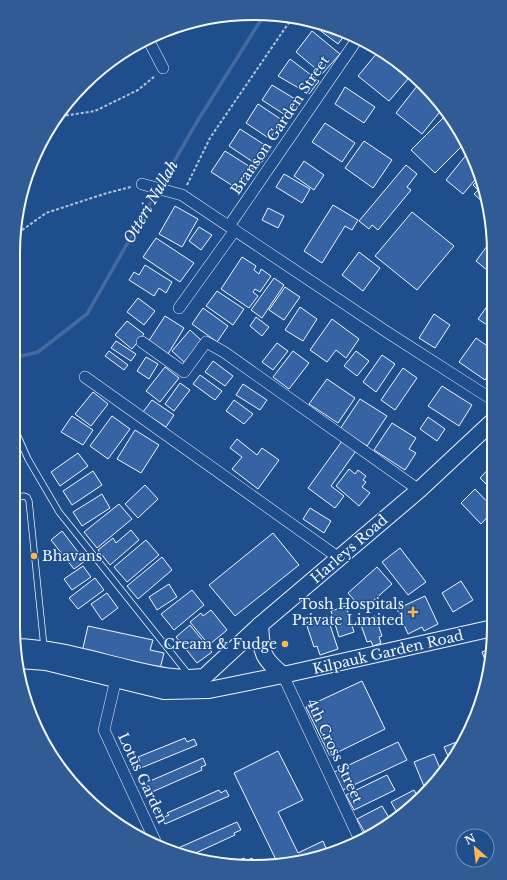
<svg xmlns="http://www.w3.org/2000/svg" width="507" height="880" viewBox="0 0 507 880" font-family="'Libre Baskerville',serif">
  <rect width="100%" height="100%" fill="#1f4e8c"/>
  <g fill="none" stroke-linecap="round" stroke-linejoin="round">
    <polyline stroke="#446ba0" stroke-width="3.5" points="13,358 38,352 87,314 195,125 262,18"/>
  </g>
  <g fill="#3563a3" stroke="#f2f6ff">
    <polygon points="314,23 344,36 338,44 313,25"/>
    <polygon points="312,31 340,54 322,74 296,52"/>
    <polygon points="377,53 408,79 389,101 358,76"/>
    <polygon points="290,59 319,81 309,94 278,76"/>
    <polygon points="421,81 443,108 422,134 396,113"/>
    <polygon points="272,85 300,102 290,118 262,100"/>
    <polygon points="345,87 375,107 364,123 335,104"/>
    <polygon points="258,104 282,120 270,139 246,123"/>
    <polygon points="447,114 462,133 466,142 435,173 411,150"/>
    <polygon points="325,123 355,143 342,162 312,142"/>
    <polygon points="240,129 271,149 259,166 229,146"/>
    <polygon points="364,141 392,160 373,188 345,168"/>
    <polygon points="225,151 255,170 241,191 211,172"/>
    <polygon points="467,154 474,160 480,174 463,194 446,180"/>
    <polygon points="304,161 324,175 314,190 294,176"/>
    <polygon points="406,165 417,174 407,187 411,190 378,230 372,225 369,229 359,221"/>
    <polygon points="284,174 310,189 302,203 276,187"/>
    <polygon points="481,177 487,206 474,194 478,190 473,185"/>
    <polygon points="333,205 358,220 352,230 345,226 322,263 304,251"/>
    <polygon points="175,206 198,219 182,247 159,234"/>
    <polygon points="268,208 284,216 278,228 262,220"/>
    <polygon points="412,212 454,246 417,290 375,256"/>
    <polygon points="199,227 212,235 201,250 189,241"/>
    <polygon points="156,238 194,263 180,282 143,257"/>
    <polygon points="493,238 493,275 476,261"/>
    <polygon points="359,252 380,268 363,291 342,275"/>
    <polygon points="242,257 256,266 254,270 259,274 261,269 271,276 260,292 255,289 253,292 258,296 249,308 221,289"/>
    <polygon points="145,265 172,282 166,293 159,288 154,296 129,280 134,272 139,275"/>
    <polygon points="274,278 284,285 262,318 251,310"/>
    <polygon points="285,287 300,297 284,320 269,310"/>
    <polygon points="217,291 244,309 233,325 206,306"/>
    <polygon points="138,298 155,311 144,325 127,312"/>
    <polygon points="493,298 493,329 478,319"/>
    <polygon points="300,307 317,319 303,341 285,330"/>
    <polygon points="203,308 228,326 217,342 192,324"/>
    <polygon points="434,314 450,325 435,348 419,338"/>
    <polygon points="165,316 184,328 168,354 148,342"/>
    <polygon points="256,317 269,327 262,336 250,326"/>
    <polygon points="332,319 359,339 346,358 336,350 327,362 310,350"/>
    <polygon points="127,321 144,334 132,349 115,335"/>
    <polygon points="190,330 202,341 184,362 172,351"/>
    <polygon points="476,338 493,350 493,368 485,380 459,362"/>
    <polygon points="116,341 136,354 131,361 111,348"/>
    <polygon points="277,343 288,351 273,370 262,362"/>
    <polygon points="109,351 128,365 124,370 105,356"/>
    <polygon points="293,351 309,363 289,389 273,377"/>
    <polygon points="356,351 369,361 357,376 344,366"/>
    <polygon points="382,355 395,364 376,392 363,382"/>
    <polygon points="146,357 158,364 149,379 137,371"/>
    <polygon points="213,361 233,376 225,386 205,372"/>
    <polygon points="165,367 179,378 160,402 146,391"/>
    <polygon points="403,368 417,378 395,410 381,400"/>
    <polygon points="200,375 222,391 215,400 193,384"/>
    <polygon points="327,379 355,398 338,423 309,404"/>
    <polygon points="180,383 190,390 174,411 165,404"/>
    <polygon points="243,384 267,400 260,410 236,395"/>
    <polygon points="442,386 472,405 459,426 428,406"/>
    <polygon points="93,392 108,404 91,426 75,414"/>
    <polygon points="360,399 387,416 367,446 340,429"/>
    <polygon points="152,400 174,415 166,427 143,412"/>
    <polygon points="234,400 253,414 244,424 226,411"/>
    <polygon points="72,416 93,430 83,445 61,432"/>
    <polygon points="112,416 130,429 108,459 90,446"/>
    <polygon points="428,417 445,429 437,441 420,429"/>
    <polygon points="392,423 416,438 409,449 416,453 405,470 374,450"/>
    <polygon points="135,430 159,445 141,473 117,459"/>
    <polygon points="237,439 257,455 262,448 279,460 258,489 232,469 242,457 230,448"/>
    <polygon points="342,441 356,451 331,486 344,496 335,508 308,488"/>
    <polygon points="78,453 88,466 60,486 51,472"/>
    <polygon points="493,464 493,491 480,478"/>
    <polygon points="349,469 355,474 358,470 366,476 363,480 366,482 362,487 370,493 359,506 336,486"/>
    <polygon points="13,471 19,489 13,491"/>
    <polygon points="93,471 102,485 72,505 63,491"/>
    <polygon points="145,485 158,499 138,518 125,504"/>
    <polygon points="475,489 493,508 493,511 481,524 461,503"/>
    <polygon points="102,494 110,508 82,526 73,512"/>
    <polygon points="119,504 132,519 97,548 84,532"/>
    <polygon points="310,508 331,521 324,533 303,519"/>
    <polygon points="131,530 139,540 110,565 98,550 113,538 116,543"/>
    <polygon points="62,531 85,561 74,569 51,540"/>
    <polygon points="273,533 299,565 235,616 209,585"/>
    <polygon points="146,540 159,555 127,582 114,567"/>
    <polygon points="400,548 426,582 408,595 382,562"/>
    <polygon points="162,557 172,570 138,599 127,586"/>
    <polygon points="83,566 91,577 72,590 64,579"/>
    <polygon points="377,567 392,584 363,610 348,593"/>
    <polygon points="95,578 104,590 78,609 69,598"/>
    <polygon points="461,581 473,600 453,612 442,593"/>
    <polygon points="169,584 177,597 157,610 149,597"/>
    <polygon points="192,590 204,605 174,630 161,614"/>
    <polygon points="107,593 118,608 102,620 91,604"/>
    <polygon points="425,596 438,624 424,631 422,627 408,634 397,609"/>
    <polygon points="346,606 354,632 339,637 331,611"/>
    <polygon points="211,610 227,630 209,645 190,622 201,613 203,616"/>
    <polygon points="327,616 338,649 320,655 317,646 314,647 306,623"/>
    <polygon points="375,616 382,636 379,637 381,643 373,646 371,641 367,642 360,622"/>
    <polygon points="190,625 212,652 197,663 176,637"/>
    <polygon points="88,626 153,640 150,650 164,653 160,669 82,652"/>
    <polygon points="492,648 488,668 482,652"/>
    <polygon points="362,681 385,729 330,756 306,707"/>
    <polygon points="185,738 187,742 194,739 197,745 136,770 133,764 140,761 138,757"/>
    <polygon points="464,739 454,760 451,763 444,747"/>
    <polygon points="398,742 407,760 343,790 334,772"/>
    <polygon points="278,751 303,800 278,812 298,853 323,841 328,853 278,864 234,773"/>
    <polygon points="434,754 442,773 426,791 414,762"/>
    <polygon points="203,758 206,765 201,767 202,770 152,792 151,789 144,792 141,785"/>
    <polygon points="387,775 395,790 354,810 346,795"/>
    <polygon points="219,790 221,793 226,790 229,796 165,824 162,818 169,815 167,813"/>
    <polygon points="414,790 419,799 412,807 399,816 391,802"/>
    <polygon points="382,806 391,821 367,836 357,819"/>
    <polygon points="237,822 241,830 234,833 235,835 187,857 185,853 182,855 178,853 176,849"/>
    <polygon points="244,858 246,861 252,858 255,865 232,863"/>
  </g>
  <g fill="none" stroke-linecap="round" stroke-linejoin="round">
    <defs>
      <g id="service">
        <polyline points="13,425 28,459 59,512 189,675"/>
        <polyline points="13,498 24,496 27,497 29,501 44,647"/>
      </g>
      <g id="minor">
        <polyline points="149,41 163,68"/>
        <polyline points="142,184 182,195 390,334 493,400"/>
        <polyline points="229,226 356,41"/>
        <polyline points="179,308 235,230"/>
        <polyline points="142,342 184,372 206,342 224,352 419,490"/>
        <polyline points="85,377 339,558"/>
        <polyline points="283,675 360,840"/>
        <polyline points="116,679 104,730 156,843"/>
      </g>
      <g id="secondary">
        <path d="M 260,625 C 262,653 261,657 283,675"/>
        <path d="M 16,647 C 56,648 93,660 131,669 C 156,675 179,680 204,677 L 260,625 L 419,490 L 493,421"/>
        <polyline points="19,660 46,662 164,691 209,690 283,675 493,628"/>
      </g>
    </defs>
    <use href="#service" stroke="#f2f6ff" stroke-width="7"/>
    <use href="#minor" stroke="#f2f6ff" stroke-width="12"/>
    <use href="#secondary" stroke="#f2f6ff" stroke-width="18"/>
    <g stroke="#b3c4dc" stroke-width="2" stroke-dasharray="3 2" stroke-linecap="butt">
      <polyline points="56,117 95,111 138,90 155,76"/>
      <polyline points="187,185 210,138 292,18"/>
      <polyline points="14,236 46,213 107,193 131,187"/>
    </g>
    <use href="#service" stroke="#1f4e8c" stroke-width="5.5"/>
    <use href="#minor" stroke="#1f4e8c" stroke-width="11"/>
    <use href="#secondary" stroke="#1f4e8c" stroke-width="16"/>
  </g>
  <g fill="#ffb74d" stroke="#1f4e8c" stroke-width="1.5">
    <circle cx="34" cy="556" r="4"/>
    <path d="M411 606h4v4h4v4h-4v4h-4v-4h-4v-4h4z"/>
    <circle cx="285" cy="644" r="4"/>
  </g>
  <g text-anchor="middle" stroke-width="3" stroke-linejoin="round" paint-order="stroke">
    <g font-size="14" fill="#f2f6ff" stroke="#1f4e8c">
      <text transform="translate(280 125) rotate(-56)" y="5">Branson Garden Street</text>
      <text transform="translate(349 549) rotate(-41)" y="5">Harleys Road</text>
      <text transform="translate(388 652) rotate(-13)" y="5">Kilpauk Garden Road</text>
      <text transform="translate(335 751) rotate(65)" y="5">4th Cross Street</text>
      <text transform="translate(143 778) rotate(65)" y="5">Lotus Garden</text>
    </g>
    <g font-size="14" fill="#f2f6ff" stroke="#1f4e8c" text-anchor="end">
      <text x="42" y="561" text-anchor="start">Bhavans</text>
      <text x="404" y="609">Tosh Hospitals<tspan x="404" dy="16">Private Limited</tspan></text>
      <text x="277" y="649">Cream &amp; Fudge</text>
    </g>
    <g font-size="15" font-style="italic" fill="#f2f6ff" stroke="#1f4e8c">
      <text transform="translate(151 202) rotate(-60)" y="5">Otteri Nullah</text>
    </g>
  </g>
  <path d="M0 0H507V880H0ZM253 20H254A233 233 0 0 1 487 253V627A233 233 0 0 1 254 860H253A233 233 0 0 1 20 627V253A233 233 0 0 1 253 20Z" fill="#305b95" fill-rule="evenodd"/>
  <path fill="none" stroke="#f2f6ff" stroke-width="2" d="M253 20H254A233 233 0 0 1 487 253V627A233 233 0 0 1 254 860H253A233 233 0 0 1 20 627V253A233 233 0 0 1 253 20Z"/>
  <g transform="translate(475 848) rotate(332)"><circle r="19" fill="#1f4e8c" stroke="#7391ba"/>
  <path d="M0-3L7 15L0 10L-7 15Z" fill="#ffb74d"/>
  <text y="-6" font-size="11" font-weight="bold" text-anchor="middle" fill="#f2f6ff">N</text>
  </g>
</svg>
